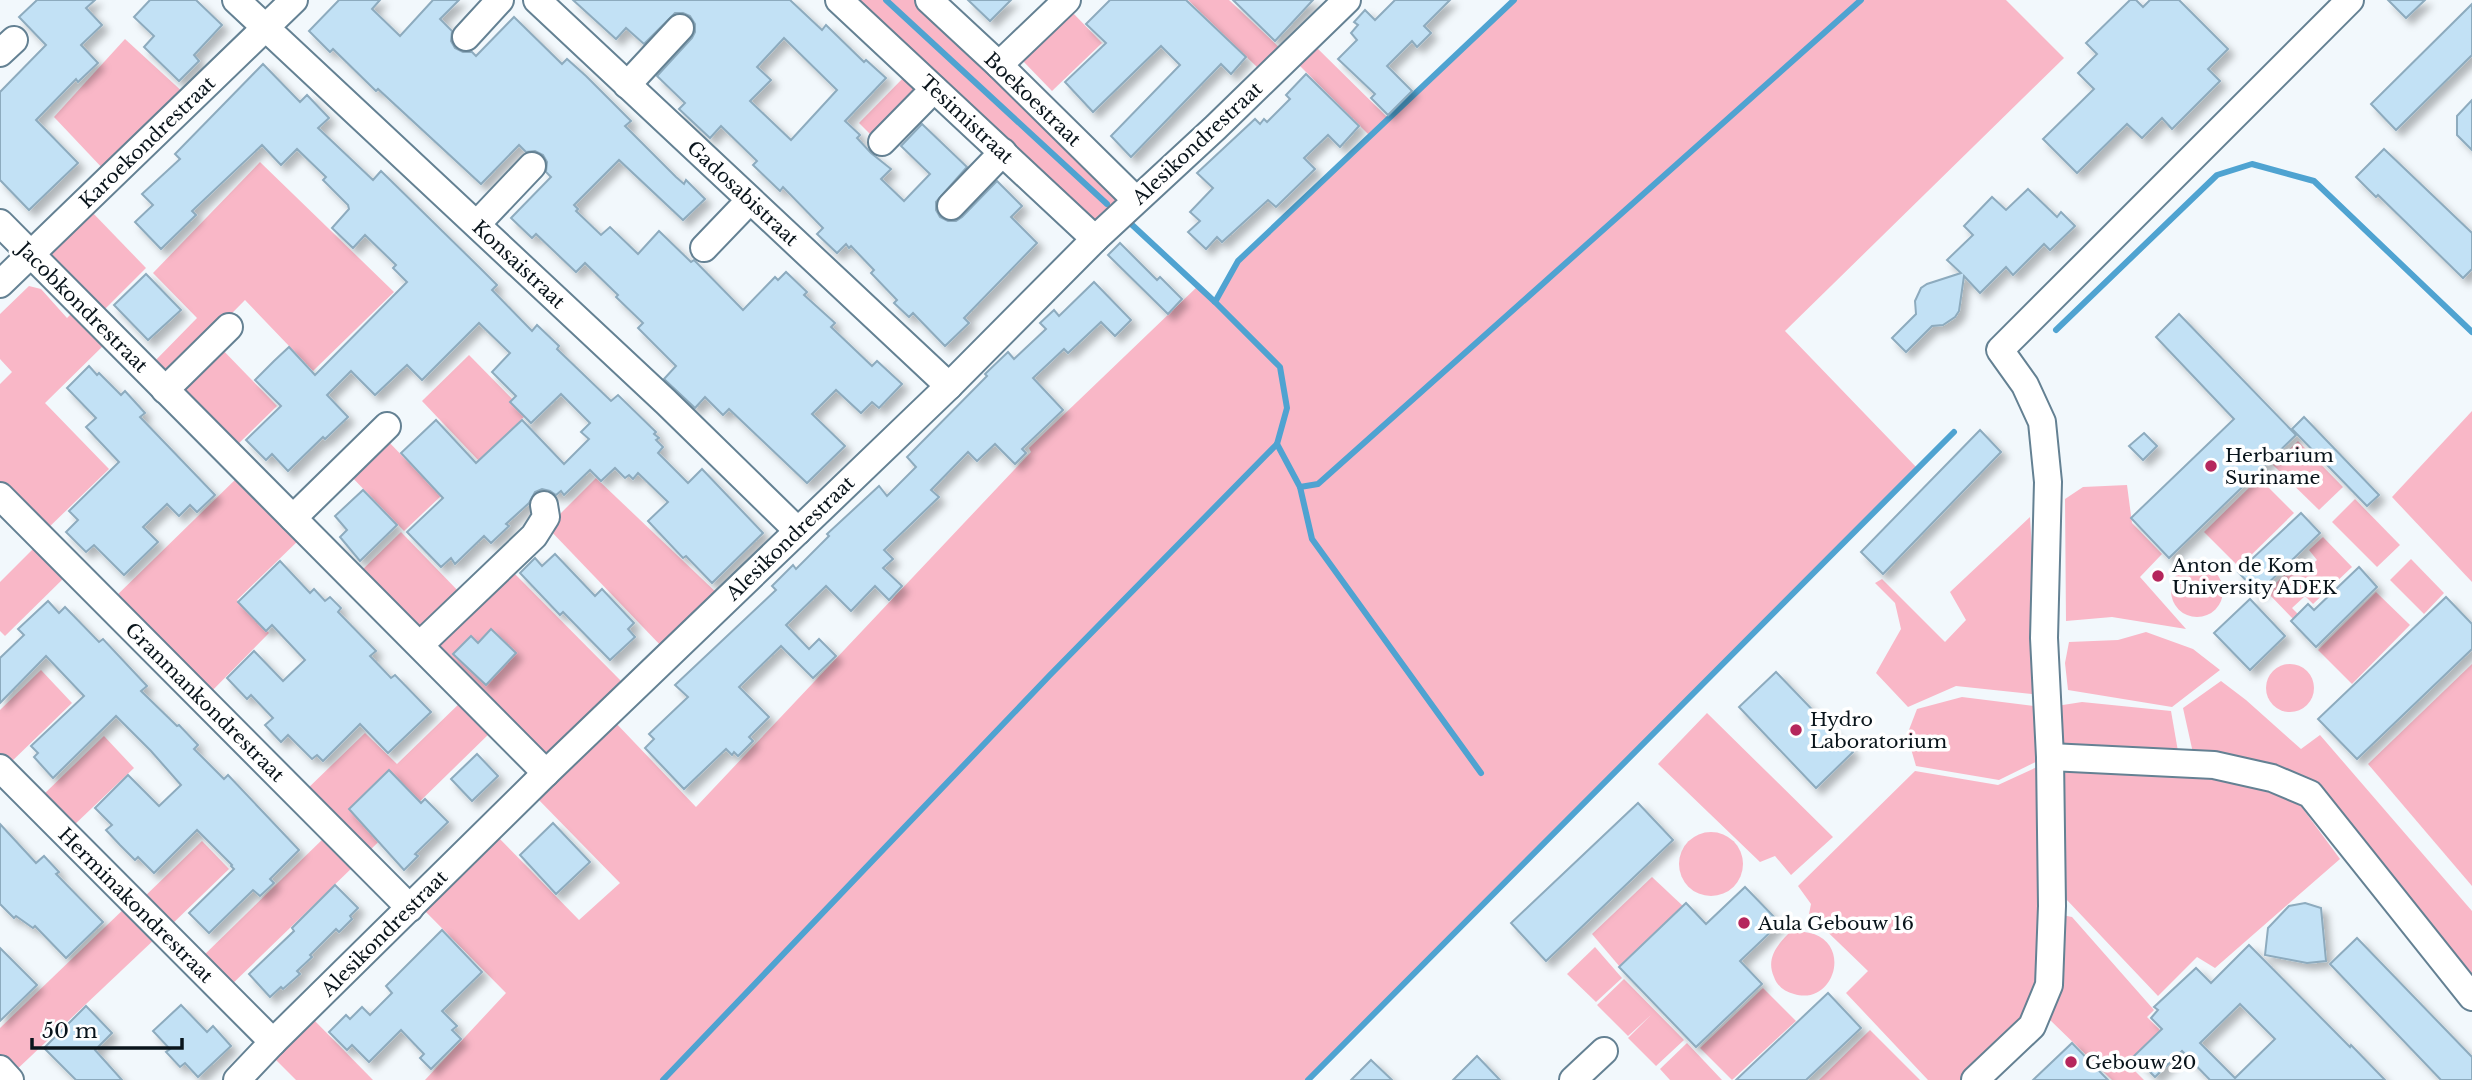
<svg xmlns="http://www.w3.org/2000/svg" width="2472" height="1080" viewBox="0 0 2472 1080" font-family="'Libre Baskerville',serif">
  <defs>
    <filter id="shadow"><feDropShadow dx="6" dy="6" stdDeviation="3.5" flood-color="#0004"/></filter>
  </defs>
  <rect width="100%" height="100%" fill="#f2f8fc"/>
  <g fill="#f9b7c7">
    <polygon points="848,0 920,0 1114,185 1119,204 1097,224"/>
    <polygon points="1188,0 1229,0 1281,49 1259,69"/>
    <polygon points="1514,0 2006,0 2064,58 1785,331 1918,469 1308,1080 425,1080 506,993 423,909 497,836 579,920 620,883 536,797 613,720 696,807 1031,452 1029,448 1198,286 1215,301 1238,261 1370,136 1298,64 1315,46 1388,118"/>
    <polygon points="1072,12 1102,43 1052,91 1022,60"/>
    <polygon points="125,39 186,95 106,172 54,117"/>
    <polygon points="908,73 925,89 875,139 859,123"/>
    <polygon points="260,162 394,292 313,371 245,300 165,381 150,366 197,318 153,273"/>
    <polygon points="90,210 146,268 100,314 48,261 49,248"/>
    <polygon points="29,286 41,289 67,318 75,310 106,343 45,403 109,469 44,532 0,486 0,384 12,372 0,359 0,314"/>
    <polygon points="218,345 277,406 234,448 175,387"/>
    <polygon points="469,355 527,414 479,461 422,401"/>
    <polygon points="2472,411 2472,582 2392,497"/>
    <polygon points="384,437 441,496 404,531 347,472"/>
    <polygon points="2298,441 2343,487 2319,510 2273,465"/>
    <polygon points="240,475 302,537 237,600 269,633 206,697 111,601"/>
    <polygon points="596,478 720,596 664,649 547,527"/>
    <polygon points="2259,478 2294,513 2239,567 2204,532"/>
    <polygon points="2127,485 2132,523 2162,554 2140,577 2186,629 2112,617 2066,621 2065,499 2083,487"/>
    <polygon points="2355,499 2400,545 2377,567 2332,522"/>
    <polygon points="2030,517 2041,695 1956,686 1908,707 1876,673 1901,629 1895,603 1875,583 1882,579 1945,642 1966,620 1950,592"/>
    <polygon points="401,532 462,595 424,631 357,575"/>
    <polygon points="2323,537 2352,567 2313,604 2305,596 2292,608 2302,618 2297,623 2267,592 2292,567 2301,575 2317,560 2309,550"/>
    <polygon points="40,542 70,572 5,636 0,631 0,582"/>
    <polygon points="2411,559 2444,593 2424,614 2390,580"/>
    <circle cx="2197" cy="591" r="26"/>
    <polygon points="508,567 626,686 551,756 539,757 443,662 434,637"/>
    <polygon points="2376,592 2410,625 2352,684 2318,650"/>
    <polygon points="2146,632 2193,649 2220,670 2172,707 2068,690 2065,663 2069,642 2118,640"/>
    <circle cx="2290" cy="688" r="24"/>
    <polygon points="2472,664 2472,886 2368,764"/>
    <polygon points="41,670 72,703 8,765 0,757 0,710"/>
    <polygon points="2221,681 2246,700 2301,749 2320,735 2472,911 2472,981 2319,788 2193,753 2183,708"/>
    <polygon points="1962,697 2043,707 2046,757 1999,780 1916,766 1907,735 1917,709"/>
    <polygon points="464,699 494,729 365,855 303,793 365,733 397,764"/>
    <polygon points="2082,702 2171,711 2180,763 2054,754 2050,707"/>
    <polygon points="1707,713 1833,837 1791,875 1775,856 1760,862 1658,764"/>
    <polygon points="104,736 134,768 72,827 42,796"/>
    <polygon points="2048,762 2045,986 2029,1024 1970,1080 1928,1080 1846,993 1868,971 1809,914 1811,904 1798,886 1915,771 1998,785"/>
    <polygon points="2074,767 2222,774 2295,798 2340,859 2215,968 2197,957 2158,996 2066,899 2057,901 2056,779"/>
    <circle cx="1711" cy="864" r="32"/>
    <polygon points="328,834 356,864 227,989 198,961"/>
    <polygon points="202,841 229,869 168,928 140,901"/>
    <polygon points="1652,877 1684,907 1620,967 1592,934"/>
    <polygon points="128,905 158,936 12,1074 0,1061 0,1028"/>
    <polygon points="2062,915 2072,917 2154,1010 2147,1017 2161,1031 2127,1063 2144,1080 2112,1080 2050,1020"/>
    <path d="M 1792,930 C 1799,931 1807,932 1814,934 C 1852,948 1832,1006 1794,994 C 1785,992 1777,986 1774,977 C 1765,957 1779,943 1792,930 Z"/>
    <polygon points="1595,947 1622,978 1596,1002 1567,974"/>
    <polygon points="1624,979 1684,1040 1656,1066 1628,1038 1651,1015 1628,1036 1597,1005"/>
    <polygon points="1763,988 1796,1021 1732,1080 1700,1048"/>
    <polygon points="311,1017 373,1080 296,1080 272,1056"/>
    <polygon points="1870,1030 1920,1080 1819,1080"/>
    <polygon points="1687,1043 1722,1080 1670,1080 1660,1069"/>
  </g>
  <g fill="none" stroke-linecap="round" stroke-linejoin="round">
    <g stroke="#4fa3d1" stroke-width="6">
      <polyline points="886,0 1107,204"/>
      <polyline points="1215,302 1238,261 1514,0"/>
      <polyline points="2056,330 2217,175 2252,164 2314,181 2472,332"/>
      <polyline points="1277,444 1300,487 1318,484 1861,0"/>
      <polyline points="1300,487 1312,539 1481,773"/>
      <polyline points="663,1080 1050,675 1277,444 1287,408 1280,367 1215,302 1129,222"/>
      <polyline points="1308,1080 1954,432"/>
    </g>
  </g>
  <g fill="#c2e1f5" stroke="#8dabbe" stroke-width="2" fill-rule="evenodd" filter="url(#shadow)">
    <polygon points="37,0 95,0 86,8 102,25 81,45 98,63 78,82 76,79 36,120 78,163 29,210 0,180 0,92 46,45 19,17"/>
    <polygon points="150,0 196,0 222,25 194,55 199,61 179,81 144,47 154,36 134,17"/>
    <polygon points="339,0 380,0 372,9 400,36 433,0 459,0 440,19 452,31 451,41 455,48 463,52 472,52 476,56 514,17 562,64 567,59 586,76 631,121 625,126 676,177 684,184 686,180 705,199 683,220 619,160 574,205 578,209 576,211 601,235 610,227 638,254 659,231 691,262 694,260 743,310 775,277 778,280 786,272 807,292 804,295 835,323 831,327 872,366 877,361 902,384 879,408 872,402 861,413 836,390 812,414 845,446 807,483 729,409 723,415 705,397 695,408 664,379 676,366 638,328 643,323 616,297 618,295 585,263 576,272 536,234 532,238 511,218 551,177 546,172 547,162 543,155 535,151 526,152 519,145 481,184 378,89 376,91 333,49 330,52 309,31"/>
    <path d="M 573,0 L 790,0 L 822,30 L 826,25 L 864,62 L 866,60 L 886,78 L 845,121 L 860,135 L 857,138 L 871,153 L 891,169 L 881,179 L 904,201 L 930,174 L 901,146 L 922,124 L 967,167 L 936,202 L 936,210 L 940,217 L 948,221 L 956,221 L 962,217 L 997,181 L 1022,206 L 1011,217 L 1037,243 L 964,318 L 969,323 L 945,346 L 913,313 L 909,317 L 894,303 L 897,300 L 871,273 L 874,270 L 851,246 L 849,248 L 846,244 L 837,253 L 817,234 L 823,228 L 783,187 L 780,191 L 753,165 L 757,161 L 721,126 L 710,138 L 679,109 L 685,103 L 657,76 L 692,38 L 695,32 L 695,24 L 690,16 L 683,13 L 675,13 L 644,44 L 626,28 L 616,39 ZM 784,38 L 837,90 L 791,140 L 750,101 L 771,80 L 757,67 Z"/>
    <polygon points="968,0 1011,0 990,21"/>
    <polygon points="1110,0 1186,0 1246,57 1231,74 1221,64 1131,157 1111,136 1180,65 1161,46 1093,112 1065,82 1106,43 1086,24"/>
    <polygon points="1233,0 1313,0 1275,41"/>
    <polygon points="1395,0 1450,0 1424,26 1431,33 1417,47 1412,41 1387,66 1412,91 1388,115 1371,98 1375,94 1338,59 1357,40 1351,33 1358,25 1354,22 1365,10 1375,20"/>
    <polygon points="2130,0 2136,0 2143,7 2150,0 2179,0 2228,49 2208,69 2220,81 2172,129 2162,118 2142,138 2127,124 2077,173 2043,139 2094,89 2078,73 2097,54 2086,43"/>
    <polygon points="2388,0 2425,0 2406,18"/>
    <polygon points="2472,4 2472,55 2396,130 2371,104"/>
    <polygon points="263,64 300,102 307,95 329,118 318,128 373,180 381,171 480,268 497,285 492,290 532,331 537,325 559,346 557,349 611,401 618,395 656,432 654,434 659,438 656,440 663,447 658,453 688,483 702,469 763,533 712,583 686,556 683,558 648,521 668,502 638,473 633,479 629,475 625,478 615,468 601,481 590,470 564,495 561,491 556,495 550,491 542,489 535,492 529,503 506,524 509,526 491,543 484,536 455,564 451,558 441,567 407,532 443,498 401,453 436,420 476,463 522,420 564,464 589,439 581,432 590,423 561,394 531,423 510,402 516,396 492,372 510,353 479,323 422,380 407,365 375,395 351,371 327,395 348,417 325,439 323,437 288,471 272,454 266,460 246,440 281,406 255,380 274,361 289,347 315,375 407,282 393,268 396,265 365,235 353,248 332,228 349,209 348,205 323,180 326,177 297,149 281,165 262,145 192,211 196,215 161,249 135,222 153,205 142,194 180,159 175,154"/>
    <polygon points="1306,74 1359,126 1340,147 1328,135 1304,158 1315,169 1276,207 1268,200 1222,242 1217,237 1206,249 1188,232 1200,221 1190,212 1213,188 1197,173 1255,119 1260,124 1264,119 1267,122 1290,99 1286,95"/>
    <polygon points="2472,100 2472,150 2457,135 2457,116"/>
    <polygon points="2384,149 2472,233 2472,269 2463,278 2378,195 2376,197 2356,177"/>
    <polygon points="2028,189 2057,217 2061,212 2075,226 2050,250 2044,244 2013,275 2006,267 1980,293 1964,276 1959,311 1955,317 1943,325 1932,326 1906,352 1892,338 1916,314 1915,301 1921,288 1927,284 1961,273 1947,260 1973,235 1964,226 1992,197 2006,210"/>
    <polygon points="1120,243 1157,280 1160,277 1182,299 1168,314 1108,255"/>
    <polygon points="146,274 181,310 148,340 114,305"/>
    <polygon points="1094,282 1131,320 1115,336 1101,322 1068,353 1064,349 1033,378 1063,410 1022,449 1026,453 1015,464 995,444 977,461 968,452 931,490 939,497 884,550 893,559 883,568 902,586 889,600 875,586 851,611 826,586 786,625 809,649 819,639 836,656 813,678 781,646 739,687 769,717 749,737 753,741 738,756 734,752 732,755 726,749 684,789 645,748 654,739 649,734 688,697 675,685 776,590 772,586 793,565 796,569 829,536 827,534 879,486 887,496 916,467 907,457 987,376 985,374 1008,352 1014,359 1046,329 1040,323 1054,310 1059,316"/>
    <polygon points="2179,314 2296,435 2169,558 2131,518 2234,419 2156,337"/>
    <polygon points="89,366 97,375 99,373 121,395 125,391 145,413 140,417 215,495 197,512 190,505 179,516 167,504 143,527 158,542 124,575 94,545 86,552 66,532 78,520 69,511 119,462 86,427 96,418 67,388"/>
    <polygon points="2304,417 2379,495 2367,506 2292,429"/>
    <polygon points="1980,430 2001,452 1883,574 1861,552"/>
    <polygon points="2144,433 2157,446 2143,460 2129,446"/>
    <polygon points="363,490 397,525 360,561 340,537 347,530 335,516"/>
    <polygon points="2301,513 2320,533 2258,593 2238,572"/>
    <polygon points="555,554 595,596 602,589 634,623 628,629 635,637 610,660 563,612 560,615 520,573 535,558 542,566"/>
    <polygon points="280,561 310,593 314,589 325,601 330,597 341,608 338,612 376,651 370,656 391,678 395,675 431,712 388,753 360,724 323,761 317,755 312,759 288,735 281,742 265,725 273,718 251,695 247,699 227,678 254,651 283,681 305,660 272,625 266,631 238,602"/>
    <polygon points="2359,567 2377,587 2316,647 2291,621 2308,604 2314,610"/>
    <polygon points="2446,597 2472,624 2472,649 2357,759 2318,719"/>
    <polygon points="2250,599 2285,636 2250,670 2214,633"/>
    <polygon points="48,601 59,613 65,607 99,642 103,639 147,686 141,691 177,726 179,725 198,745 194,749 224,779 228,775 299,850 270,879 274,883 260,896 253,890 209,933 189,913 234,869 231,866 232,865 197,830 154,873 138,857 135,860 120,845 106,830 112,825 95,808 128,775 159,806 181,785 151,751 116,716 53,778 34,757 38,753 31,746 84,696 46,656 0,703 0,658 24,635 18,629"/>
    <polygon points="491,629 516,653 486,685 453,654 471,636 478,643"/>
    <polygon points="1776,672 1853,752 1816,788 1739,707"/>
    <polygon points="477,754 498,776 472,801 451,779"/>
    <polygon points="389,770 421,803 425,799 448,822 415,854 418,856 404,870 349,809"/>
    <polygon points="1638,803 1673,840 1546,961 1511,923"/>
    <polygon points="553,823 590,862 556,894 520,855"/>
    <polygon points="0,824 36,863 44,856 59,872 56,874 103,922 66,958 35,926 33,928 16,916 14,918 0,904"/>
    <polygon points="335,885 358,908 350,916 352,919 339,932 336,929 310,955 312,957 297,971 300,974 283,989 281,987 270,997 249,974 294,931 292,928"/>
    <polygon points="1745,887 1780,923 1740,961 1762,984 1696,1047 1619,967 1686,903 1706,924"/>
    <polygon points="2305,903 2321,908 2326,961 2307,963 2265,955 2268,928 2289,906"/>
    <polygon points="442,930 482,972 442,1011 457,1026 452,1030 461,1039 431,1069 420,1058 424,1054 401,1030 369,1062 352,1045 347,1050 329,1032 346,1015 350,1019 362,1007 370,1015 392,993 386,986"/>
    <polygon points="2357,938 2472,1057 2472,1080 2441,1080 2330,964"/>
    <path d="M 2249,945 L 2350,1047 L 2351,1045 L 2385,1080 L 2210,1080 L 2182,1051 L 2155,1077 L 2134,1056 L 2162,1029 L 2151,1018 L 2158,1010 L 2154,1007 L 2196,968 L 2211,983 ZM 2240,1004 L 2275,1039 L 2235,1078 L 2200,1043 Z"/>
    <polygon points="0,948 37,985 0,1021"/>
    <polygon points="1828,993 1861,1028 1806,1080 1736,1080"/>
    <polygon points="181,1005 207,1032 213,1026 231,1046 198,1077 185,1063 180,1067 166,1052 170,1049 153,1031"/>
    <polygon points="86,1006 112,1033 95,1050 122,1080 76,1080 44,1048"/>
    <polygon points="2072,1043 2108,1080 2033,1080"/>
    <polygon points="1477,1056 1500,1080 1453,1080"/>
    <polygon points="1371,1060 1392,1080 1351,1080"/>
  </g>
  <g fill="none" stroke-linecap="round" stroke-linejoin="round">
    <defs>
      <g id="minor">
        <polyline points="236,0 666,402 798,531"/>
        <polyline points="537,0 949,386"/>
        <polyline points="839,0 1095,239"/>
        <polyline points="929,0 999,65 1136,200"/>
        <polyline points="466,37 500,0"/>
        <polyline points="0,53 14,40"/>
        <polyline points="999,65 1067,0"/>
        <polyline points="627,85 680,28"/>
        <polyline points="882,142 934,89"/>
        <polyline points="951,206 1003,152"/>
        <polyline points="0,223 546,773"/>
        <polyline points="477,224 532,166"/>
        <polyline points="704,248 750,200"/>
        <polyline points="0,284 294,0"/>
        <polyline points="165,390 229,327"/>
        <polyline points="0,496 410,908"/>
        <polyline points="293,518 387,426"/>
        <polyline points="420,645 534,536 546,517 544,505"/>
        <polyline points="2050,757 2214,765 2272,778 2310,794 2472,997"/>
        <polyline points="0,768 273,1042"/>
        <polyline points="0,1069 10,1080"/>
        <polyline points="237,1080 273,1042 546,773 949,386 1095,239 1216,127 1347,0"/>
        <polyline points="1573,1080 1604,1051"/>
        <polyline points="1975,1080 2032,1026 2049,985 2052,906 2050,757 2044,638 2048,482 2042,422 2025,385 2000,350 2350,0"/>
      </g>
    </defs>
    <use href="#minor" stroke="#648193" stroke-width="30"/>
    <use href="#minor" stroke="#fff" stroke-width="26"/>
  </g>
  <g fill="#b5275d" stroke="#fff" stroke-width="2.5">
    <circle cx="2211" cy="466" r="7"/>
    <circle cx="2158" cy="576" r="7"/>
    <circle cx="1796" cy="730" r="7"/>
    <circle cx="1744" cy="923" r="7"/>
    <circle cx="2071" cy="1062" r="7"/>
  </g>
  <g text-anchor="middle" stroke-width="7" stroke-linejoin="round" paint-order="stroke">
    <g font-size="19" fill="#09141b" stroke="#fff">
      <text transform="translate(1033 99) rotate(44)" y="7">Boekoestraat</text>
      <text transform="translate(967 119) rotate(43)" y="7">Tesimistraat</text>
      <text transform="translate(147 142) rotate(-44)" y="7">Karoekondrestraat</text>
      <text transform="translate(1197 143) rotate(-43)" y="7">Alesikondrestraat</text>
      <text transform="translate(743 193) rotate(43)" y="7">Gadosabistraat</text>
      <text transform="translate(519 264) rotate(43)" y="7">Konsaistraat</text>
      <text transform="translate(83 307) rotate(45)" y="7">Jacobkondrestraat</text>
      <text transform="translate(790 538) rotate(-44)" y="7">Alesikondrestraat</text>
      <text transform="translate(205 702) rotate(45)" y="7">Granmankondrestraat</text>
      <text transform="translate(136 905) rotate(45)" y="7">Herminakondrestraat</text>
      <text transform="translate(384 933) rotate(-45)" y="7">Alesikondrestraat</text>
    </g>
    <g font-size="19" fill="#09141b" stroke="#fff" text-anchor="start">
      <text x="2225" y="462">Herbarium<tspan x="2225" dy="22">Suriname</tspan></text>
      <text x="2172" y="572">Anton de Kom<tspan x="2172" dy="22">University ADEK</tspan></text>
      <text x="1810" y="726">Hydro<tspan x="1810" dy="22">Laboratorium</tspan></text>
      <text x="1758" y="930">Aula Gebouw 16</text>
      <text x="2085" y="1069">Gebouw 20</text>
    </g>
  </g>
  <path d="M32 1038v10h150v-10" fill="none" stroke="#09141b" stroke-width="3.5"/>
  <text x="42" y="1038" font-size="21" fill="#09141b" stroke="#ffffff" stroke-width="5" paint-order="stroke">50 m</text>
</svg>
